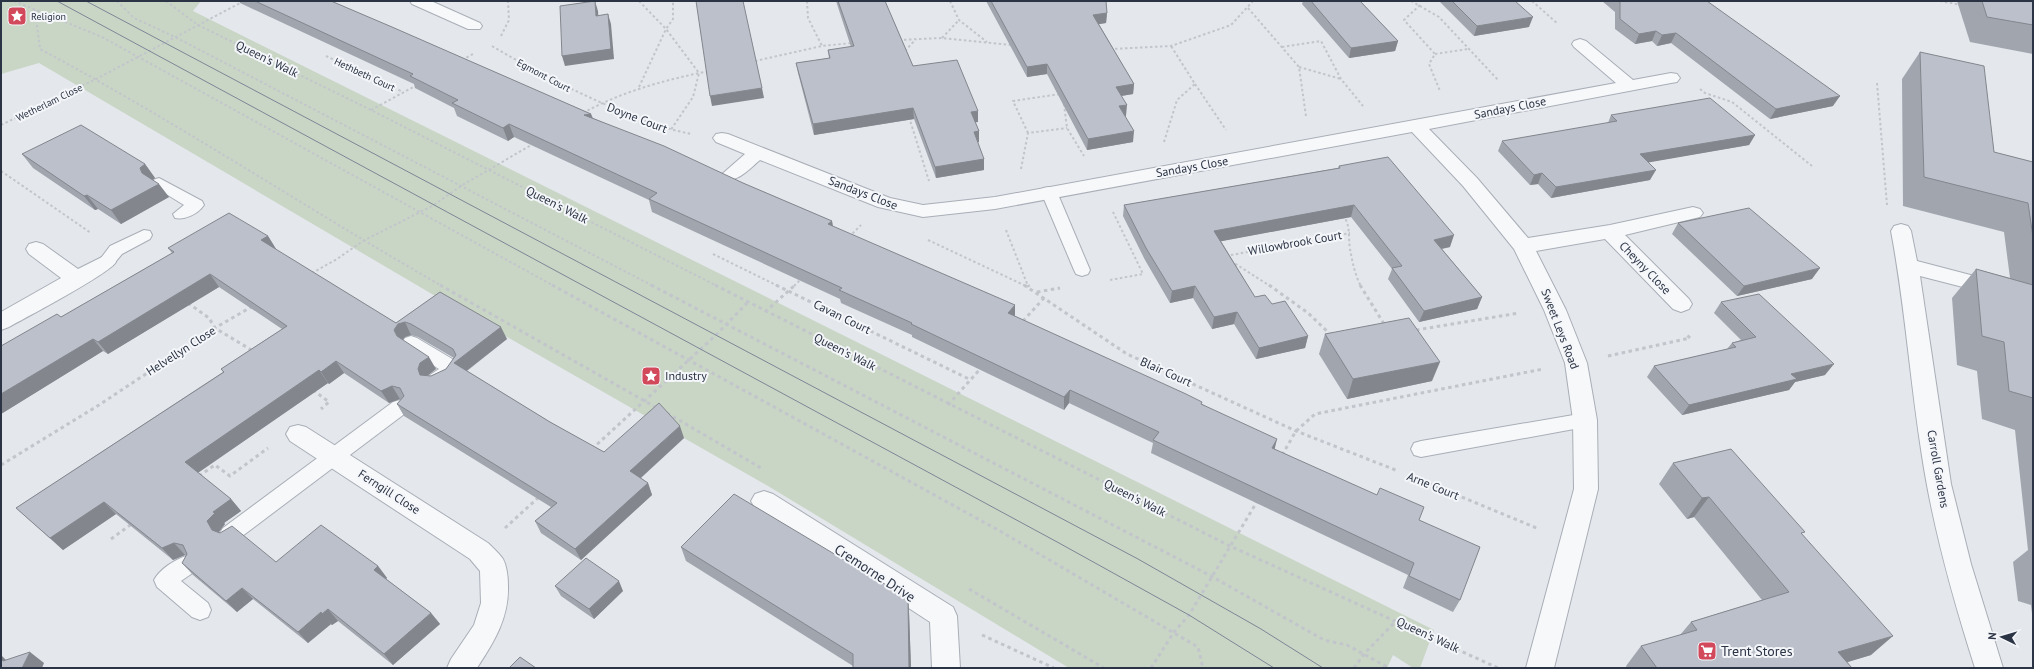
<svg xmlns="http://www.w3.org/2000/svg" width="2034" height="669" viewBox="0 0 2034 669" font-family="'PT Sans',sans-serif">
  <rect width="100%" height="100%" fill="#e4e7ec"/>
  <polygon fill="#c9d6c5" points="1,1 201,1 193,11 1434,630 1420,668 1413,668 1393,655 1387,668 1069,668 768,486 437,297 39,63 1,74"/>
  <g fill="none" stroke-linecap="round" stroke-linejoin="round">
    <defs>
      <g id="service">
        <path d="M 159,178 L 202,201 L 204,205 C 198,214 185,220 175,218 L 173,214 L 184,205 L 153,186 L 151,183 L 153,180 Z"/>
        <polygon points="1049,187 1055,188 1057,192 1090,270 1088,274 1082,276 1076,274 1074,270 1041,192 1043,188"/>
        <polygon points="144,230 150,231 152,235 150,239 122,254 112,266 106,268 100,266 98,262 110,246"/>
        <path d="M 411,336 L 417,338 L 459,363 L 461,368 C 455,379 443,389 430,385 L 428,380 L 430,375 L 439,369 L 405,348 L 402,343 L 405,338 Z"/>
        <polygon points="400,400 407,402 410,407 407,412 237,540 230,543 223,540 219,534 223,528 393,402"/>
        <polygon points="1585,413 1592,415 1595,420 1592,425 1585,427 1421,457 1414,455 1411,449 1414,443 1421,441"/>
        <path d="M 186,556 L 194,558 L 197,565 L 194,572 L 181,581 L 208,603 L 211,610 L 208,617 L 200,620 L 192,617 L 157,587 L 154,580 C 160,569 174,560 186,556 Z"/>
      </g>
      <g id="minor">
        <polygon points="410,1 431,1 480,23 482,26 480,29 468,29 412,4"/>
        <path d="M 1580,39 L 1586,41 L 1633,80 L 1671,73 L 1677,74 L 1680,78 L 1677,82 L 1671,83 L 1429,129 L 1477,178 L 1528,238 L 1610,225 L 1693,207 L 1700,209 L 1703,213 L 1700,217 L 1625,235 L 1689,299 L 1692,304 L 1689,309 L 1681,312 L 1673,309 L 1605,239 L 1536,251 L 1566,310 L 1587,363 L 1597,420 L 1598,489 L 1554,668 L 1526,668 L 1574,489 L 1573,420 L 1565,363 L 1544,310 L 1514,249 L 1463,186 L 1412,132 L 995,209 L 923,217 L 878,207 L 760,160 C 749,169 738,183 723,179 L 721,175 L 745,154 L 716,142 L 713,138 L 716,134 L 722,133 L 728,134 L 890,198 L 923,205 L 995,197 L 1616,83 L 1574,47 L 1572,44 L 1574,41 Z"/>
        <path d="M 1901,224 L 1908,226 L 1911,231 L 1917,261 L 2001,283 L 2005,288 L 2001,293 L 1994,295 L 1920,276 L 1951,484 L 1971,564 L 2003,668 L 1975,668 C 1953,599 1933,528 1922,456 C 1910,381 1905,305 1891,231 L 1894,226 Z"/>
        <path d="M 36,242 L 43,244 L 78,269 L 106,255 L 113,257 L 116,262 C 109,274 27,317 9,327 L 1,330 L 1,312 L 61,278 L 29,254 L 26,249 L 29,244 Z"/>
        <path d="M 298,425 L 306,427 L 488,543 C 493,548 499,553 503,559 C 507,567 508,577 508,586 C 509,618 494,642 477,668 L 447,668 L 451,659 L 474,625 L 481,603 L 480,571 L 470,559 L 290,441 L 286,434 L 290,427 Z"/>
        <polygon points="764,491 773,494 953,607 957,616 960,668 932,668 930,622 755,508 751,501 755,494"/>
      </g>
    </defs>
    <use href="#service" stroke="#a9aeb7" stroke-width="2"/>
    <use href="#minor" stroke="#a9aeb7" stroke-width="2"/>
    <g stroke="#c2c5cb" stroke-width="2" stroke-dasharray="2.5 2.5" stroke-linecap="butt">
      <polyline points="14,1 102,37 554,286"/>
      <polyline points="117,1 134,18 175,37 653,286"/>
      <polyline points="166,1 198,25 371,110 717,286"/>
      <polyline points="639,1 666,29 699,73 693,97 670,131"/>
      <polyline points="807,1 808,18 822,46"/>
      <polyline points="950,1 959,20 987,42"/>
      <polyline points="1411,1 1439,17 1499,81"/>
      <polyline points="1532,1 1558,24"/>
      <polyline points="1940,1 1961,5"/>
      <polyline points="1420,5 1404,20 1435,54 1429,64 1440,91"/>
      <polyline points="1248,8 1299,67 1306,116"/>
      <path d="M 35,10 L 40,49 C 177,122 307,209 442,286"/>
      <polyline points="501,36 509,20 508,1"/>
      <polyline points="942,38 959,20"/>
      <polyline points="899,40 942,38 1011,45"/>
      <path d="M 492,46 C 536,72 581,95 628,114 C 649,123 670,130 692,134"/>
      <polyline points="1282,47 1321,41 1341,79 1363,106"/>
      <polyline points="1110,49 1171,46 1231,25 1253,1"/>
      <polyline points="905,51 915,40"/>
      <polyline points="1435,54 1468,49"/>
      <polyline points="326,56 403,92"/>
      <polyline points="462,60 473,54"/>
      <polyline points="755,61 822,46 852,43"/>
      <polyline points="1299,67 1341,79"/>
      <polyline points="1877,83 1887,205"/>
      <polyline points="1195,84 1226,130"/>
      <polyline points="639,87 666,29 673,19 673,1"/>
      <polyline points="1700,89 1705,93 1732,102 1812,166"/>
      <polyline points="1064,104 1067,128 1084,156"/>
      <polyline points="371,110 417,85"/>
      <path d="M 583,113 C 623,91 665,80 709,71"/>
      <polyline points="909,117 929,181"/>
      <polyline points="1,125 96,79 244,1"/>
      <polyline points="1028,133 1013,101 1060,94"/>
      <polyline points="1164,142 1177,100 1195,84 1171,46"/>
      <polyline points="1021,169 1028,133 1067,128"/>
      <polyline points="1,171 91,233"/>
      <path d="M 1343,215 C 1351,226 1348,236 1350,249 C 1352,260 1355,276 1361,286"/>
      <polyline points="1006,230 1028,286"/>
      <polyline points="849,237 861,225"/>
      <polyline points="928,240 1026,286"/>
      <polyline points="713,254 778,286"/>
      <polyline points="1226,256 1350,233"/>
      <polyline points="1231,261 1270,286"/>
      <polyline points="312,273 337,259 363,241 434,205 461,186 533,144"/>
      <polyline points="1110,280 1143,274 1112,210"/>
      <polyline points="794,286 802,278"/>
    </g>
    <g stroke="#c2c5cb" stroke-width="3" stroke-dasharray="3.5 3.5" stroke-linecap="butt">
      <polyline points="440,285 657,408"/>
      <polyline points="552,285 1000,531 1198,647 1203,668"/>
      <polyline points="651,285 1211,576 1324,640 1347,645 1389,668"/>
      <polyline points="715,285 1230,546 1498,668"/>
      <polyline points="776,285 971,380"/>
      <polyline points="1024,285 1127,354 1296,431 1398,471"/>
      <polyline points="1028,285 1029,287"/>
      <polyline points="1269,285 1308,313 1331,335"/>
      <polyline points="1360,285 1384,324"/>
      <polyline points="1037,292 1060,288"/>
      <polyline points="188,303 209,318 215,328 253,351"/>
      <polyline points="765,312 795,285"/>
      <polyline points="1023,321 1044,298"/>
      <polyline points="1416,330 1519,313"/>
      <polyline points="1608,356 1690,338 1686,334"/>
      <polyline points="313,390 329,402 321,409"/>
      <polyline points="948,405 981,368"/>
      <polyline points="667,413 761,468"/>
      <polyline points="592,449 716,335 747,303"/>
      <polyline points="1282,455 1296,431 1315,414 1543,369"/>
      <polyline points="1,465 99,405 215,328 253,306"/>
      <polyline points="199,476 215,465 230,476 268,448"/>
      <polyline points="1423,481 1539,529"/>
      <polyline points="505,528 540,496"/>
      <polyline points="111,539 133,523"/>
      <polyline points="969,589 1104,668"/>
      <polyline points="982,635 1054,668"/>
      <polyline points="1151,668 1174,632 1189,615 1258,500"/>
      <polyline points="1354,668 1364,654 1396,621"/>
    </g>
    <use href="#service" fill="#f7f8fa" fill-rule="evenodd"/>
    <use href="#minor" fill="#f7f8fa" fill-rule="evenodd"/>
    <g stroke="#7d8696" stroke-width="1">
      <polyline points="57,1 1059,543 1189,615 1274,668"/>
      <polyline points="86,1 1138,559 1261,629 1323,668"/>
    </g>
  </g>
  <g fill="#a1a5ae" fill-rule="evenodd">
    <polygon points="239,1 331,1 591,114 593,118 743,183 832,221 833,227 1015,305 1015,316 1202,404 1274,449 1419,520 1460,600 1453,612 1403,588 1408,575 1151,453 1153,443 1069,403 1064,410 912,337 912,335 841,303 840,299 652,212 649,200 514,137 508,141 457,116 454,108 415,88 414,84 240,3"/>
    <polygon points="836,1 885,1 913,66 978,122 975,122 979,131 979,142 977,142 984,159 984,170 936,178 914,119 814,135 798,73 796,63 829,58 828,50 851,47"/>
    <polygon points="986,1 1106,1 1107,13 1106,23 1099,24 1134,84 1133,94 1121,96 1126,116 1125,116 1133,142 1087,150 1047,74 1027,77"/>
    <polygon points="1303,1 1360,1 1398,41 1395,51 1349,58 1302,4"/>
    <polygon points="1439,1 1515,1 1529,27 1474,36"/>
    <polygon points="1602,1 1707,1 1833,106 1770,119 1671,43 1657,46 1652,41 1635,44 1615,29 1615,12"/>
    <polygon points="1957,1 2033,1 2033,54 1970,42"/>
    <polygon points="1920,52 1994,152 2033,162 2033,622 2031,605 2018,601 2013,562 2028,550 2015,430 1982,419 1977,371 1957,365 1952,298 1976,269 2010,278 2004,232 1903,206 1902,79"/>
    <polygon points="1611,115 1755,135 1749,145 1648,162 1650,180 1551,198 1538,184 1530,185 1498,151 1502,141 1608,123"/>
    <polygon points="22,154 145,164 155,178 153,180 169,197 121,224 98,209 95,210 33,168"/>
    <polygon points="1339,166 1450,247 1442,249 1482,297 1477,309 1419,322 1388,279 1392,269 1351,217 1221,241 1255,297 1272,304 1308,336 1305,348 1256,359 1234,324 1212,329 1193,298 1170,303 1145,260 1123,216 1124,205 1338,168"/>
    <polygon points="1678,223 1812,279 1737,296 1672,234"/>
    <path d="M 268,236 L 276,249 L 275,249 L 396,323 L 440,292 L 507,339 L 467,371 L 550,422 L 604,452 L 684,438 L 641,478 L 648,483 L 652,495 L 581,560 L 541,533 L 535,521 L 551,507 L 404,416 L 397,404 L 401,399 L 400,399 L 389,403 L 344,373 L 329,384 L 328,383 L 198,473 L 231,499 L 241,511 L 224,523 L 225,524 L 219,532 L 276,562 L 378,566 L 387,578 L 386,579 L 431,613 L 440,624 L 393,665 L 338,621 L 332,625 L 331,624 L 308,643 L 253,599 L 237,612 L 193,575 L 182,563 L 187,555 L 185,555 L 173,560 L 116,514 L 63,550 L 16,508 L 223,372 L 221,369 L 282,329 L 219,287 L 108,354 L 103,351 L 1,414 L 1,346 L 61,317 L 172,253 L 168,248 ZM 411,335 L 418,337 L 454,358 L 446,369 L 431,376 L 427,376 L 436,369 L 402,340 L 405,337 Z"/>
    <polygon points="1721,302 1825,375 1795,382 1789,390 1682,415 1647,377 1654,366 1727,349 1732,343 1741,340 1714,313"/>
    <polygon points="1325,334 1432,381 1347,399 1319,354"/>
    <polygon points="1673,463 1802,534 1871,655 1847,662 1852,668 1627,668 1626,666 1641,646 1680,635 1691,622 1762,600 1694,517 1687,519 1659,484"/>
    <polygon points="681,547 908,598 909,612 911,668 853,668 853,666 686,561"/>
    <polygon points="555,586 623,591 594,619 561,596"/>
  </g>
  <g fill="#83868d">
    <polygon points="595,1 598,11 599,26 596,16"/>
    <polygon points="1107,13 1106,23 1093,25 1093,15"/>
    <polygon points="608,14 611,24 614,59 565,66 562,56"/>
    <polygon points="1533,17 1529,27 1474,36 1477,26"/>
    <polygon points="1656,31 1652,41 1635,44 1639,34"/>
    <polygon points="1676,33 1671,43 1657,46 1662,35"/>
    <polygon points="1398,41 1395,51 1349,58 1351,48"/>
    <polygon points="1047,64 1047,74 1027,77 1027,67"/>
    <polygon points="1134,84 1133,94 1115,97 1116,87"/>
    <polygon points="762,88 764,98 712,106 710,96"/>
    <polygon points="1840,96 1833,106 1770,119 1776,109"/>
    <polygon points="1127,105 1126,116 1119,117 1119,106"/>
    <polygon points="913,108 914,119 814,135 813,124"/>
    <polygon points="978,111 978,122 972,123 971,112"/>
    <polygon points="591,114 595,126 584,115"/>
    <polygon points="509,124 514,137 508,141 503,128"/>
    <polygon points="979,131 979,142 974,143 974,132"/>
    <polygon points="1134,131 1133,142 1087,150 1088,139"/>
    <polygon points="1755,135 1749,145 1634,165 1640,154"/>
    <polygon points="984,159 984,170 936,178 935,167"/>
    <polygon points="145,164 155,178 150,182 142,173 140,168"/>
    <polygon points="1656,170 1650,180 1551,198 1556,187"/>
    <polygon points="1542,173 1538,184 1530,185 1534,175"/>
    <polygon points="159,184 169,197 121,224 111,210"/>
    <polygon points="87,195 98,209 95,210 84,196"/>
    <polygon points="1354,205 1351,217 1212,243 1214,231"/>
    <polygon points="832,221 834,234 828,224"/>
    <polygon points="1454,235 1450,247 1430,251 1434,240"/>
    <polygon points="268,236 276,249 269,253 261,240"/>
    <polygon points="1820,268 1812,279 1737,296 1744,286"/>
    <polygon points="210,274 219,287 108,354 98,342"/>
    <polygon points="1195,286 1193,298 1170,303 1172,291"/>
    <polygon points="1482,297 1477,309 1419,322 1424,311"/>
    <polygon points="1015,305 1015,318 1008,313"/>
    <polygon points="1237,312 1234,324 1212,329 1214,317"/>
    <polygon points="405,322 411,335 405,337 401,342 397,336 394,330 398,324"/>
    <polygon points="501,327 507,339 461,375 454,363"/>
    <polygon points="1308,336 1305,348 1256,359 1259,348"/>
    <polygon points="93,339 103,351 1,414 1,394"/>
    <polygon points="429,357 436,369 427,376 420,375 418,369 420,363"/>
    <polygon points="336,361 344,373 329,384 321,372"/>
    <polygon points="1440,362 1432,381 1347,399 1353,379"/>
    <polygon points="1834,364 1825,375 1795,382 1789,390 1682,415 1689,405 1791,374"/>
    <polygon points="319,370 328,383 196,474 185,462"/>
    <polygon points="392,386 400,399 389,403 381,391"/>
    <polygon points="1070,390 1069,403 1064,410 1064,397"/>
    <polygon points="680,426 684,438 635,483 630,471"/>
    <polygon points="1277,439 1274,452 1272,448"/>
    <polygon points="648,483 652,495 581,560 575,549"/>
    <polygon points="1709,497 1694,517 1687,519 1702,498"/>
    <polygon points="231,499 241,511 224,523 225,524 218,533 212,530 207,521 213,512"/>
    <polygon points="104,502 116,514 63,550 50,538"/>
    <polygon points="174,543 185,555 173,560 162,548"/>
    <polygon points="378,566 387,578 383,581 374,570"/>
    <polygon points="619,581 623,591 594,619 589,609"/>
    <polygon points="242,588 253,599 237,612 226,601"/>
    <polygon points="908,598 909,612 911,668 909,668"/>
    <polygon points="328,609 338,621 332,625 322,614"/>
    <polygon points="321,612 331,624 308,643 298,632"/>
    <polygon points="431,613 440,624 393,665 384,654"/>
    <polygon points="1893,636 1871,655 1828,668 1838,652"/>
    <polygon points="30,652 44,663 42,668 22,668"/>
    <polygon points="1,655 14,668 3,661 1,659"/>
  </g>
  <g fill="#bbc0ca" stroke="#83868d" fill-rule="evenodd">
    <polygon points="255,1 331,1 392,27 591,114 584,115 664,146 743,183 832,221 828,224 1015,305 1008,313 1186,394 1202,402 1201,404 1277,439 1272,448 1377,495 1380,488 1424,507 1419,520 1480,547 1460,600 1409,576 1414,563 1153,440 1159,432 1070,390 1064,397 911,324 912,323 839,290 842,288 649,199 657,193 509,124 503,128 452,103 458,100 410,76 413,74"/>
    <polygon points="595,1 596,16 608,14 611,49 562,56 560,6"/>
    <polygon points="696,1 743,1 762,88 710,96"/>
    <polygon points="838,1 885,1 913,66 957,60 978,111 971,112 979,131 974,132 984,159 935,167 913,108 813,124 796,63 830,58 828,50 854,46"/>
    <polygon points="991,1 1106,1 1107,13 1093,15 1134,84 1116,87 1127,105 1119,106 1134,131 1088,139 1047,64 1027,67"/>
    <polygon points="1311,1 1360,1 1398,41 1351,48"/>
    <polygon points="1452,1 1515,1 1533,17 1477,26"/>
    <polygon points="1618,1 1707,1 1840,96 1776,109 1676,33 1662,35 1656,31 1639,34 1620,19 1620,2"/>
    <polygon points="1982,1 2033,1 2033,25 1987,17"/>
    <polygon points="1920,52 1984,66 1994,152 2033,162 2033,237 2028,203 1924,177"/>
    <polygon points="1710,98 1755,135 1640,154 1656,170 1556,187 1542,173 1534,175 1502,141 1617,121 1611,115"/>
    <polygon points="81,125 145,164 140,168 142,173 159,184 111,210 87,195 84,196 22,154"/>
    <polygon points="1388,157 1454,235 1434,240 1482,297 1424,311 1392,268 1402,266 1354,205 1214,231 1255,297 1265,295 1272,304 1285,301 1308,336 1259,348 1237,312 1214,317 1195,286 1172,291 1146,248 1124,205 1340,168 1339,166"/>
    <polygon points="1749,208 1820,268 1744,286 1678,223"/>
    <path d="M 229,213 L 268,236 L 261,240 L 396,323 L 440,292 L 501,327 L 454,363 L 550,422 L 604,452 L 659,403 L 680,426 L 630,471 L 648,483 L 575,549 L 535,521 L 557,503 L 397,404 L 404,396 L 400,388 L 392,386 L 381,391 L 336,361 L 321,372 L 319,370 L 185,462 L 231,499 L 213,512 L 215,513 L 207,521 L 212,530 L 220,533 L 232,526 L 276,562 L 321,525 L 378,566 L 374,570 L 431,613 L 384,654 L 328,609 L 322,614 L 321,612 L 298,632 L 242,588 L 226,601 L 182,563 L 187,554 L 183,545 L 174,543 L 162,548 L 104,502 L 50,538 L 16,508 L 224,372 L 221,369 L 287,326 L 210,274 L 98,342 L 93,339 L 1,394 L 1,346 L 57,314 L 61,317 L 174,252 L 168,248 ZM 405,322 L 411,324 L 453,349 L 456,355 L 446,369 L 431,376 L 420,375 L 418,369 L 420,363 L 429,357 L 397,336 L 394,330 L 398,324 Z"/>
    <polygon points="1976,269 2033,285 2033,398 2009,391 2004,342 1982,336"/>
    <polygon points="1759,294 1834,364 1791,374 1797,379 1689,405 1654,366 1736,347 1732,343 1756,337 1721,302"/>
    <polygon points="1409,318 1440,362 1353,379 1325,334"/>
    <polygon points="1731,449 1805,532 1801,533 1893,636 1838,652 1852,668 1657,668 1641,646 1697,630 1691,622 1789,592 1709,497 1702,498 1673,463"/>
    <polygon points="734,494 908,598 909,668 853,668 853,654 681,547"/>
    <polygon points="586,558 619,581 589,609 555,586"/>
    <polygon points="30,652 22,668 1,668 1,659 3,661"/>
    <polygon points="520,657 536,668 509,668"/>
  </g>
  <defs>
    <symbol id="sight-square" viewBox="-11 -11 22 22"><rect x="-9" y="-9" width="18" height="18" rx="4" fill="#d1495b" stroke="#f4f6f9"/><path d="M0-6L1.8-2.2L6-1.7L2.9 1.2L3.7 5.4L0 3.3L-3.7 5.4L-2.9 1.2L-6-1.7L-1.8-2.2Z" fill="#fff"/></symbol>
    <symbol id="supermarket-square" viewBox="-11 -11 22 22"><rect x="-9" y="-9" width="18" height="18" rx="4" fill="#d1495b" stroke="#f4f6f9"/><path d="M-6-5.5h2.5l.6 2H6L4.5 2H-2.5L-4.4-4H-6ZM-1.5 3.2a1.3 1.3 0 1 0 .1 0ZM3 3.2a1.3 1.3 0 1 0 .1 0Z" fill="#fff"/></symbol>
  </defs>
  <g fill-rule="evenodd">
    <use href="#sight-square" x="6" y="5" width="22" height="22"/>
    <use href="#sight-square" x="640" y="365" width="22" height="22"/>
    <use href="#supermarket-square" x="1696" y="640" width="22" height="22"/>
  </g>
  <g text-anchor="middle" stroke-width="4" stroke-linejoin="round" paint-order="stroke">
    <g font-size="10" fill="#2b3445" stroke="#f4f6f9" text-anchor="start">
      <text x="31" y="20">Religion</text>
    </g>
    <g font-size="10" fill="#2b3445" stroke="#f4f6f9">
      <text transform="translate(365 74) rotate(25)" y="4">Hethbeth Court</text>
      <text transform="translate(544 75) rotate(28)" y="4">Egmont Court</text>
      <text transform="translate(49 102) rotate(-26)" y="4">Wetherlam Close</text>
    </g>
    <g font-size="12" fill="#2b3445" stroke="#f4f6f9">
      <text transform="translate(267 59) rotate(26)" y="4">Queen's Walk</text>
      <text transform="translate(1510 108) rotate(-11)" y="4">Sandays Close</text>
      <text transform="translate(637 118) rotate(21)" y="4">Doyne Court</text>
      <text transform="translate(1192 167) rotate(-10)" y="4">Sandays Close</text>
      <text transform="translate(863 193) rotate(21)" y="4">Sandays Close</text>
      <text transform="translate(557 205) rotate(27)" y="4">Queen's Walk</text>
      <text transform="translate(1295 243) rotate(-10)" y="4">Willowbrook Court</text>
      <text transform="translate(1645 268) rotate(46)" y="4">Cheyny Close</text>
      <text transform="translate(842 317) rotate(26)" y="4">Cavan Court</text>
      <text transform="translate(1560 329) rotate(69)" y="4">Sweet Leys Road</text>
      <text transform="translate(181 351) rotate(-33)" y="4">Helvellyn Close</text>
      <text transform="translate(845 352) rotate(27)" y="4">Queen's Walk</text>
      <text transform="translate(1166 372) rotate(24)" y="4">Blair Court</text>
      <text transform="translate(1938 469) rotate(80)" y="4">Carroll Gardens</text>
      <text transform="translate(1433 486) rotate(22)" y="4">Arne Court</text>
      <text transform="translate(389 492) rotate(33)" y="4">Ferngill Close</text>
      <text transform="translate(1135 498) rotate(27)" y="4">Queen's Walk</text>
      <text transform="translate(1428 635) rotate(25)" y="4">Queen's Walk</text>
    </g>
    <g font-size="12" fill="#2b3445" stroke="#f4f6f9" text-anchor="start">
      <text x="665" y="380">Industry</text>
    </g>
    <g font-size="14" fill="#2b3445" stroke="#f4f6f9">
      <text transform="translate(875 573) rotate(33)" y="5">Cremorne Drive</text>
    </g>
    <g font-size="14" fill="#2b3445" stroke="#f4f6f9" text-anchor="start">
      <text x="1721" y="656">Trent Stores</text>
    </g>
  </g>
  <rect width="2034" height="669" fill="none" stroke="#2b3445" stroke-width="4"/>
  <g transform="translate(2002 637) rotate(275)" stroke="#f4f6f9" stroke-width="3" paint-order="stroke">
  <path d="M0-3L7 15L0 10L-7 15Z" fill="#2b3445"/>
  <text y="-6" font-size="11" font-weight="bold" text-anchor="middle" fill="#2b3445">N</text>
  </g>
</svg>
